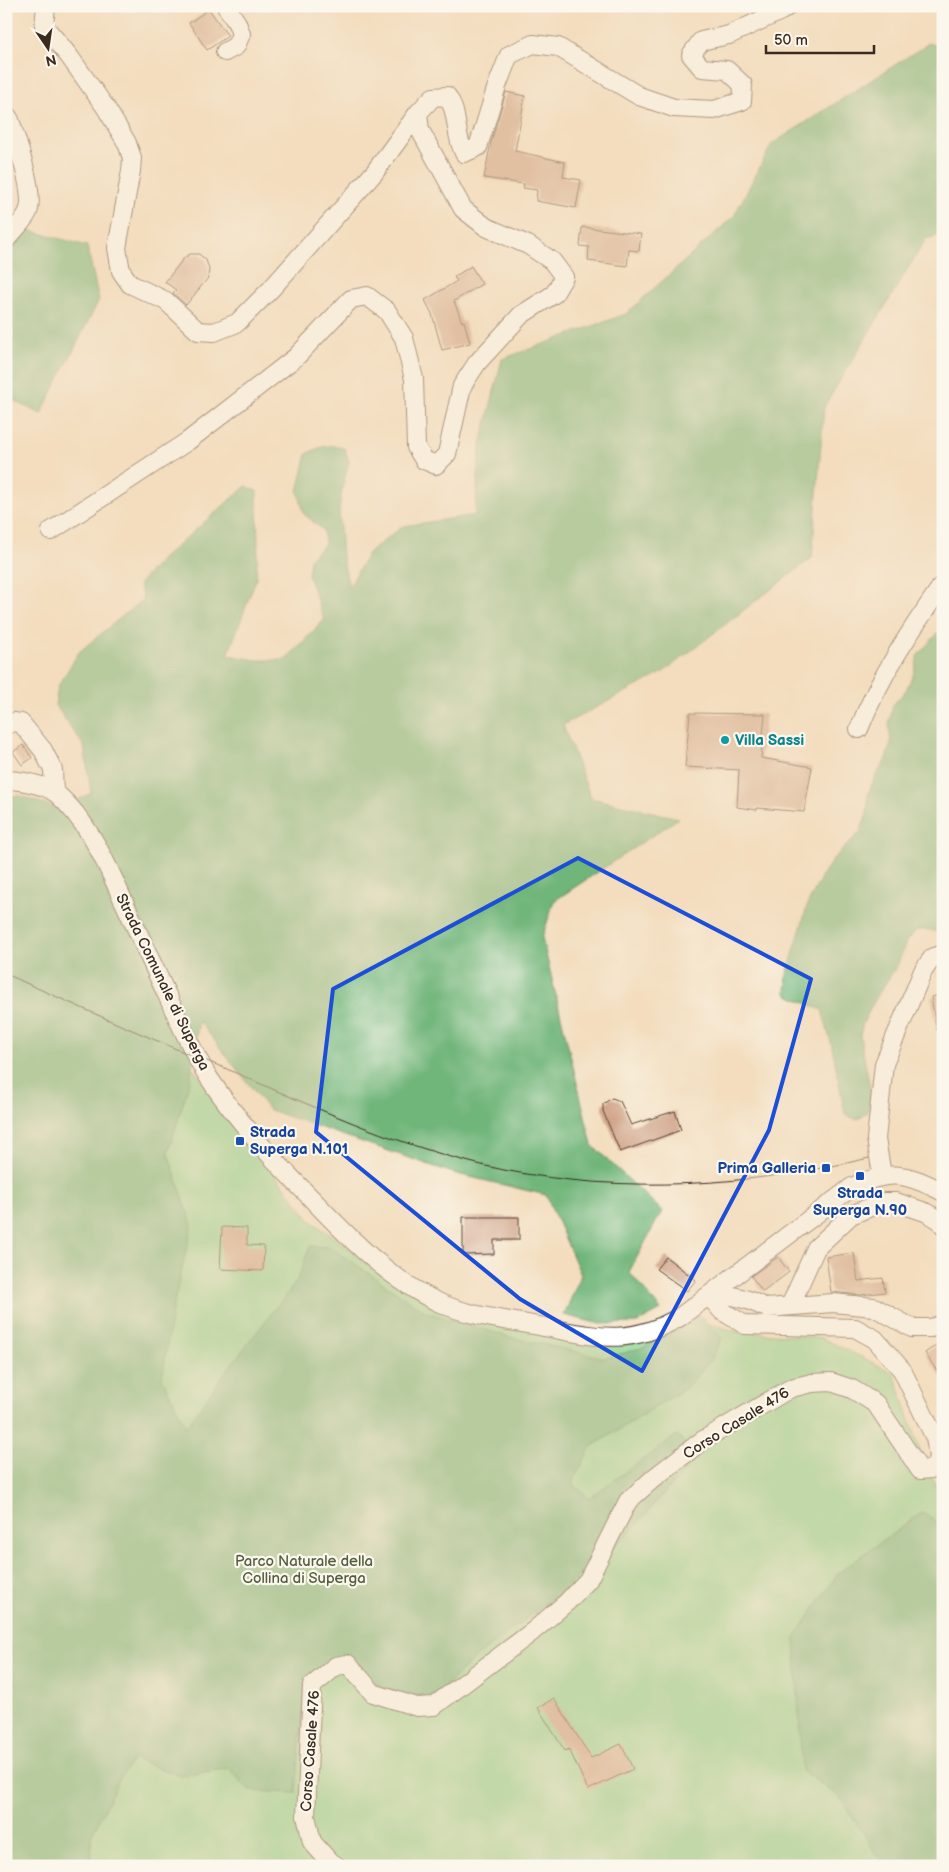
<svg xmlns="http://www.w3.org/2000/svg" width="949" height="1872" viewBox="0 0 949 1872" font-family="'Balsamiq Sans',sans-serif">
  <rect width="100%" height="100%" fill="#fbf7ec"/>
  <filter id="ink" filterUnits="userSpaceOnUse"><feTurbulence type="fractalNoise" baseFrequency=".02" numOctaves="2"/><feDisplacementMap in="SourceGraphic" scale="10" xChannelSelector="R" yChannelSelector="G"/><feConvolveMatrix kernelMatrix="1 2 1 2 8 2 1 2 1" color-interpolation-filters="sRGB"/></filter>
  <filter id="wash" filterUnits="userSpaceOnUse"><feTurbulence type="fractalNoise" baseFrequency=".0096" numOctaves="4" result="noise"/><feDisplacementMap in="SourceGraphic" scale="20" xChannelSelector="R" yChannelSelector="G"/><feGaussianBlur stdDeviation="1.12" result="paint"/><feColorMatrix in="noise" values="0 0 0 0 0 0 0 0 0 0 0 0 0 0 0 0 0 1.4 0 .05"/><feComposite in="paint" operator="in"/></filter>
  <g filter="url(#wash)">
    <rect width="100%" height="100%" fill="#f3ddbe"/>
    <polygon fill="#8bd38e" stroke="#637e56" points="6,977 190,1065 311,1221 398,1283 445,1309 605,1347 693,1319 735,1331 822,1338 894,1373 925,1465 943,1499 943,1866 6,1866"/>
    <g fill="#70b579" stroke="#56704c">
      <path d="M 929,43 L 943,48 L 943,234 L 926,239 L 824,407 L 812,558 L 662,673 L 563,725 L 591,798 L 679,818 L 554,901 L 542,938 L 592,1145 L 662,1211 L 629,1272 L 661,1310 L 637,1323 L 601,1324 L 564,1315 L 581,1275 L 546,1195 L 453,1173 L 269,1110 L 199,1021 L 190,1080 L 168,1153 L 192,1225 L 172,1311 L 162,1378 L 186,1427 L 224,1374 L 297,1281 L 310,1246 L 330,1247 L 426,1312 L 513,1338 L 606,1358 L 645,1347 L 672,1333 L 699,1315 L 722,1338 L 711,1360 L 686,1388 L 591,1447 L 572,1483 L 589,1498 L 677,1435 L 697,1456 L 629,1533 L 557,1595 L 482,1652 L 432,1698 L 411,1697 L 377,1685 L 359,1665 L 343,1655 L 318,1669 L 305,1684 L 296,1793 L 250,1791 L 229,1768 L 181,1776 L 133,1759 L 118,1781 L 91,1836 L 92,1866 L 6,1866 L 6,797 L 18,795 L 60,809 L 91,793 L 84,746 L 55,705 L 58,686 L 79,652 L 143,599 L 139,583 L 162,559 L 246,486 L 257,491 L 258,548 L 256,579 L 228,655 L 257,660 L 285,660 L 324,620 L 308,575 L 310,558 L 325,544 L 323,530 L 304,514 L 298,491 L 307,454 C 320,446 330,443 345,449 L 349,462 L 343,485 L 339,510 L 342,555 L 349,587 L 368,553 L 403,526 L 475,515 L 480,448 L 502,359 L 626,314 L 734,216 L 772,144 Z"/>
      <polygon points="6,224 87,246 99,300 41,414 6,397"/>
      <polygon points="943,627 943,933 930,930 917,930 907,940 898,964 876,998 863,1023 860,1036 870,1087 871,1100 867,1113 857,1120 845,1114 832,1047 822,1010 786,994 787,975 808,903 823,874 834,858 860,832 867,814 868,794 875,777 885,761 891,743 889,723 893,705 906,690 914,673 918,655"/>
      <polygon points="923,1512 943,1527 943,1866 884,1866 839,1796 802,1771 795,1638 838,1573"/>
    </g>
    <g id="blocks">
      <g fill="#cc9b7f">
        <polygon points="209,9 228,36 207,50 189,23"/>
        <polygon points="506,92 525,96 515,151 565,162 563,177 581,180 576,208 536,201 537,190 523,188 524,184 484,178 491,142"/>
        <polygon points="582,227 641,234 639,251 629,250 627,266 588,261 589,247 580,246"/>
        <polygon points="190,254 199,254 206,260 209,269 208,278 186,305 173,293 176,290 165,282 184,258"/>
        <polygon points="471,266 482,284 454,301 462,322 464,321 470,343 442,350 432,314 425,300 457,281 454,277"/>
        <polygon points="690,713 765,714 761,758 812,767 804,812 757,808 757,810 737,807 739,770 685,767"/>
        <polygon points="23,745 32,758 22,765 13,752"/>
        <polygon points="943,994 943,1030 937,1030 931,997"/>
        <polygon points="612,1098 620,1101 631,1125 675,1111 681,1130 620,1152 603,1111 603,1104"/>
        <polygon points="463,1217 519,1217 519,1240 494,1240 494,1254 463,1255"/>
        <polygon points="222,1227 247,1228 247,1245 264,1246 263,1271 220,1269"/>
        <polygon points="854,1253 858,1281 883,1278 885,1292 861,1295 831,1292 826,1257"/>
        <polygon points="666,1257 696,1280 687,1291 656,1269"/>
        <polygon points="778,1257 789,1272 763,1292 751,1276"/>
        <polygon points="939,1343 943,1350 943,1380 925,1353"/>
        <polygon points="554,1698 591,1758 621,1744 633,1769 588,1790 569,1749 565,1751 538,1708"/>
      </g>
    </g>
  </g>
  <g filter="url(#ink)">
    <use href="#blocks" fill-opacity="0" stroke="#574536" stroke-width="1"/>
    <g fill="none" stroke-linecap="round" stroke-linejoin="round">
      <defs>
        <g id="minor">
          <polyline points="46,6 44,26 69,56 106,108 127,143 132,158 131,171 117,248 121,271 130,284 166,301 198,331 214,332 237,323 271,289 374,173 418,113"/>
          <polyline points="225,52 236,46 241,34 237,23 226,6"/>
          <path d="M 6,114 L 10,120 C 16,139 36,195 28,212 C 25,220 12,232 6,240"/>
          <path d="M 51,531 L 188,441 L 296,357 L 351,299 L 367,296 L 387,311 L 404,338 L 414,379 L 416,447 L 424,460 L 436,465 L 447,454 L 462,386 L 477,363 L 521,315 L 554,294 L 564,277 L 552,261 L 528,245 L 486,227 L 463,209 L 420,130 L 418,113 L 433,97 L 447,96 C 459,113 454,133 464,153 L 478,147 L 497,86 L 509,55 L 533,44 L 558,47 L 639,96 L 674,108 L 714,110 L 742,101 L 743,85 L 727,70 L 702,68 L 691,55 L 701,41 L 729,35 L 781,11 L 788,6"/>
          <polyline points="6,725 14,722 21,723 43,750 53,770 54,792"/>
          <path d="M 859,729 C 880,676 911,630 943,584"/>
          <path d="M 6,780 C 19,780 46,785 56,793 C 89,822 106,863 124,902 C 139,934 153,966 168,997 C 180,1024 193,1053 209,1078 C 238,1122 274,1161 311,1198 C 349,1238 390,1280 440,1303 C 469,1316 502,1319 533,1325 C 591,1335 625,1349 680,1317 L 852,1187 C 890,1169 906,1173 943,1192"/>
          <polyline points="882,1175 876,1139 884,1064 923,971 933,957 943,954"/>
          <polyline points="709,1296 733,1296 748,1300 767,1308 833,1303 874,1307 912,1328 931,1328 943,1324"/>
          <polyline points="790,1306 816,1248 851,1215 883,1202 896,1202 928,1213 941,1221 943,1225"/>
          <polyline points="337,1866 329,1861 312,1842 306,1816 312,1686 336,1666 348,1664 373,1693 417,1707 434,1706 532,1632 567,1602 588,1580 628,1501 655,1477 703,1440 791,1388 812,1383 831,1382 852,1389 876,1404 920,1470 932,1469 936,1465 938,1456 935,1438 902,1370 875,1339 855,1328 745,1325 722,1311 709,1296"/>
        </g>
      </defs>
      <use href="#minor" stroke="#574536" stroke-width="20"/>
      <use href="#minor" stroke="#fff" stroke-width="18"/>
      <path stroke="#3b2a1e" stroke-width="1" d="M 6,974 C 57,997 108,1020 160,1042 C 182,1052 205,1060 227,1069 C 318,1109 407,1150 504,1170 C 624,1194 751,1186 869,1158"/>
    </g>
  </g>
  <path d="M0 0H949V1872H0ZM 578,858 L 811,979 L 769,1130 L 642,1371 L 520,1299 L 316,1132 L 333,989 Z" fill="#f3ddbe" fill-opacity=".55" fill-rule="evenodd"/>
  <path fill="none" stroke="#1d4ed8" stroke-width="4" stroke-linejoin="round" d="M 578,858 L 811,979 L 769,1130 L 642,1371 L 520,1299 L 316,1132 L 333,989 Z"/>
  <circle fill="#0f9aa8" stroke="#fbf7ec" stroke-width="2" cx="725" cy="740" r="5"/>
  <g fill="#1a4fb4" stroke="#fbf7ec" stroke-width="2">
    <rect x="235" y="1136" width="10" height="10" rx="2.5"/>
    <rect x="821" y="1163" width="10" height="10" rx="2.5"/>
    <rect x="855" y="1171" width="10" height="10" rx="2.5"/>
  </g>
  <g text-anchor="middle" stroke-width="4.5" stroke-linejoin="round" paint-order="stroke">
    <g font-size="15" font-weight="bold" fill="#0d838f" stroke="#fbf7ec" text-anchor="start">
      <text x="735" y="745">Villa Sassi</text>
    </g>
    <g font-size="15" fill="#3b2a1e" stroke="#fbf7ec">
      <text transform="translate(163 982) rotate(64)" y="5">Strada Comunale di Superga</text>
      <text transform="translate(736 1423) rotate(-32)" y="5">Corso Casale 476</text>
      <text transform="translate(310 1751) rotate(-86)" y="5">Corso Casale 476</text>
    </g>
    <g font-size="15" font-weight="bold" fill="#164399" stroke="#fbf7ec" text-anchor="start">
      <text x="250" y="1137">Strada<tspan x="250" dy="17">Superga N.101</tspan></text>
      <text x="816" y="1173" text-anchor="end">Prima Galleria</text>
      <text x="860" y="1198" text-anchor="middle">Strada<tspan x="860" dy="17">Superga N.90</tspan></text>
    </g>
    <g font-size="15" fill="#535d40" stroke="#fbf7ec">
      <text x="304" y="1566">Parco Naturale della<tspan x="304" dy="17">Collina di Superga</tspan></text>
    </g>
  </g>
  <rect width="949" height="1872" fill="none" stroke="#fbf7ec" stroke-width="25"/>
  <g transform="translate(48 48) rotate(167)" stroke="#fbf7ec" stroke-width="4" paint-order="stroke">
  <path d="M0-4L9 19L0 12L-9 19Z" fill="#3b2a1e"/>
  <text y="-8" font-size="14" font-weight="bold" text-anchor="middle" fill="#3b2a1e">N</text>
  </g>
  <path d="M766 45v8h108v-8" fill="none" stroke="#3b2a1e" stroke-width="2.5"/>
  <text x="774" y="45" font-size="15" fill="#3b2a1e" stroke="#fbf7ec" stroke-width="4" paint-order="stroke">50 m</text>
</svg>
